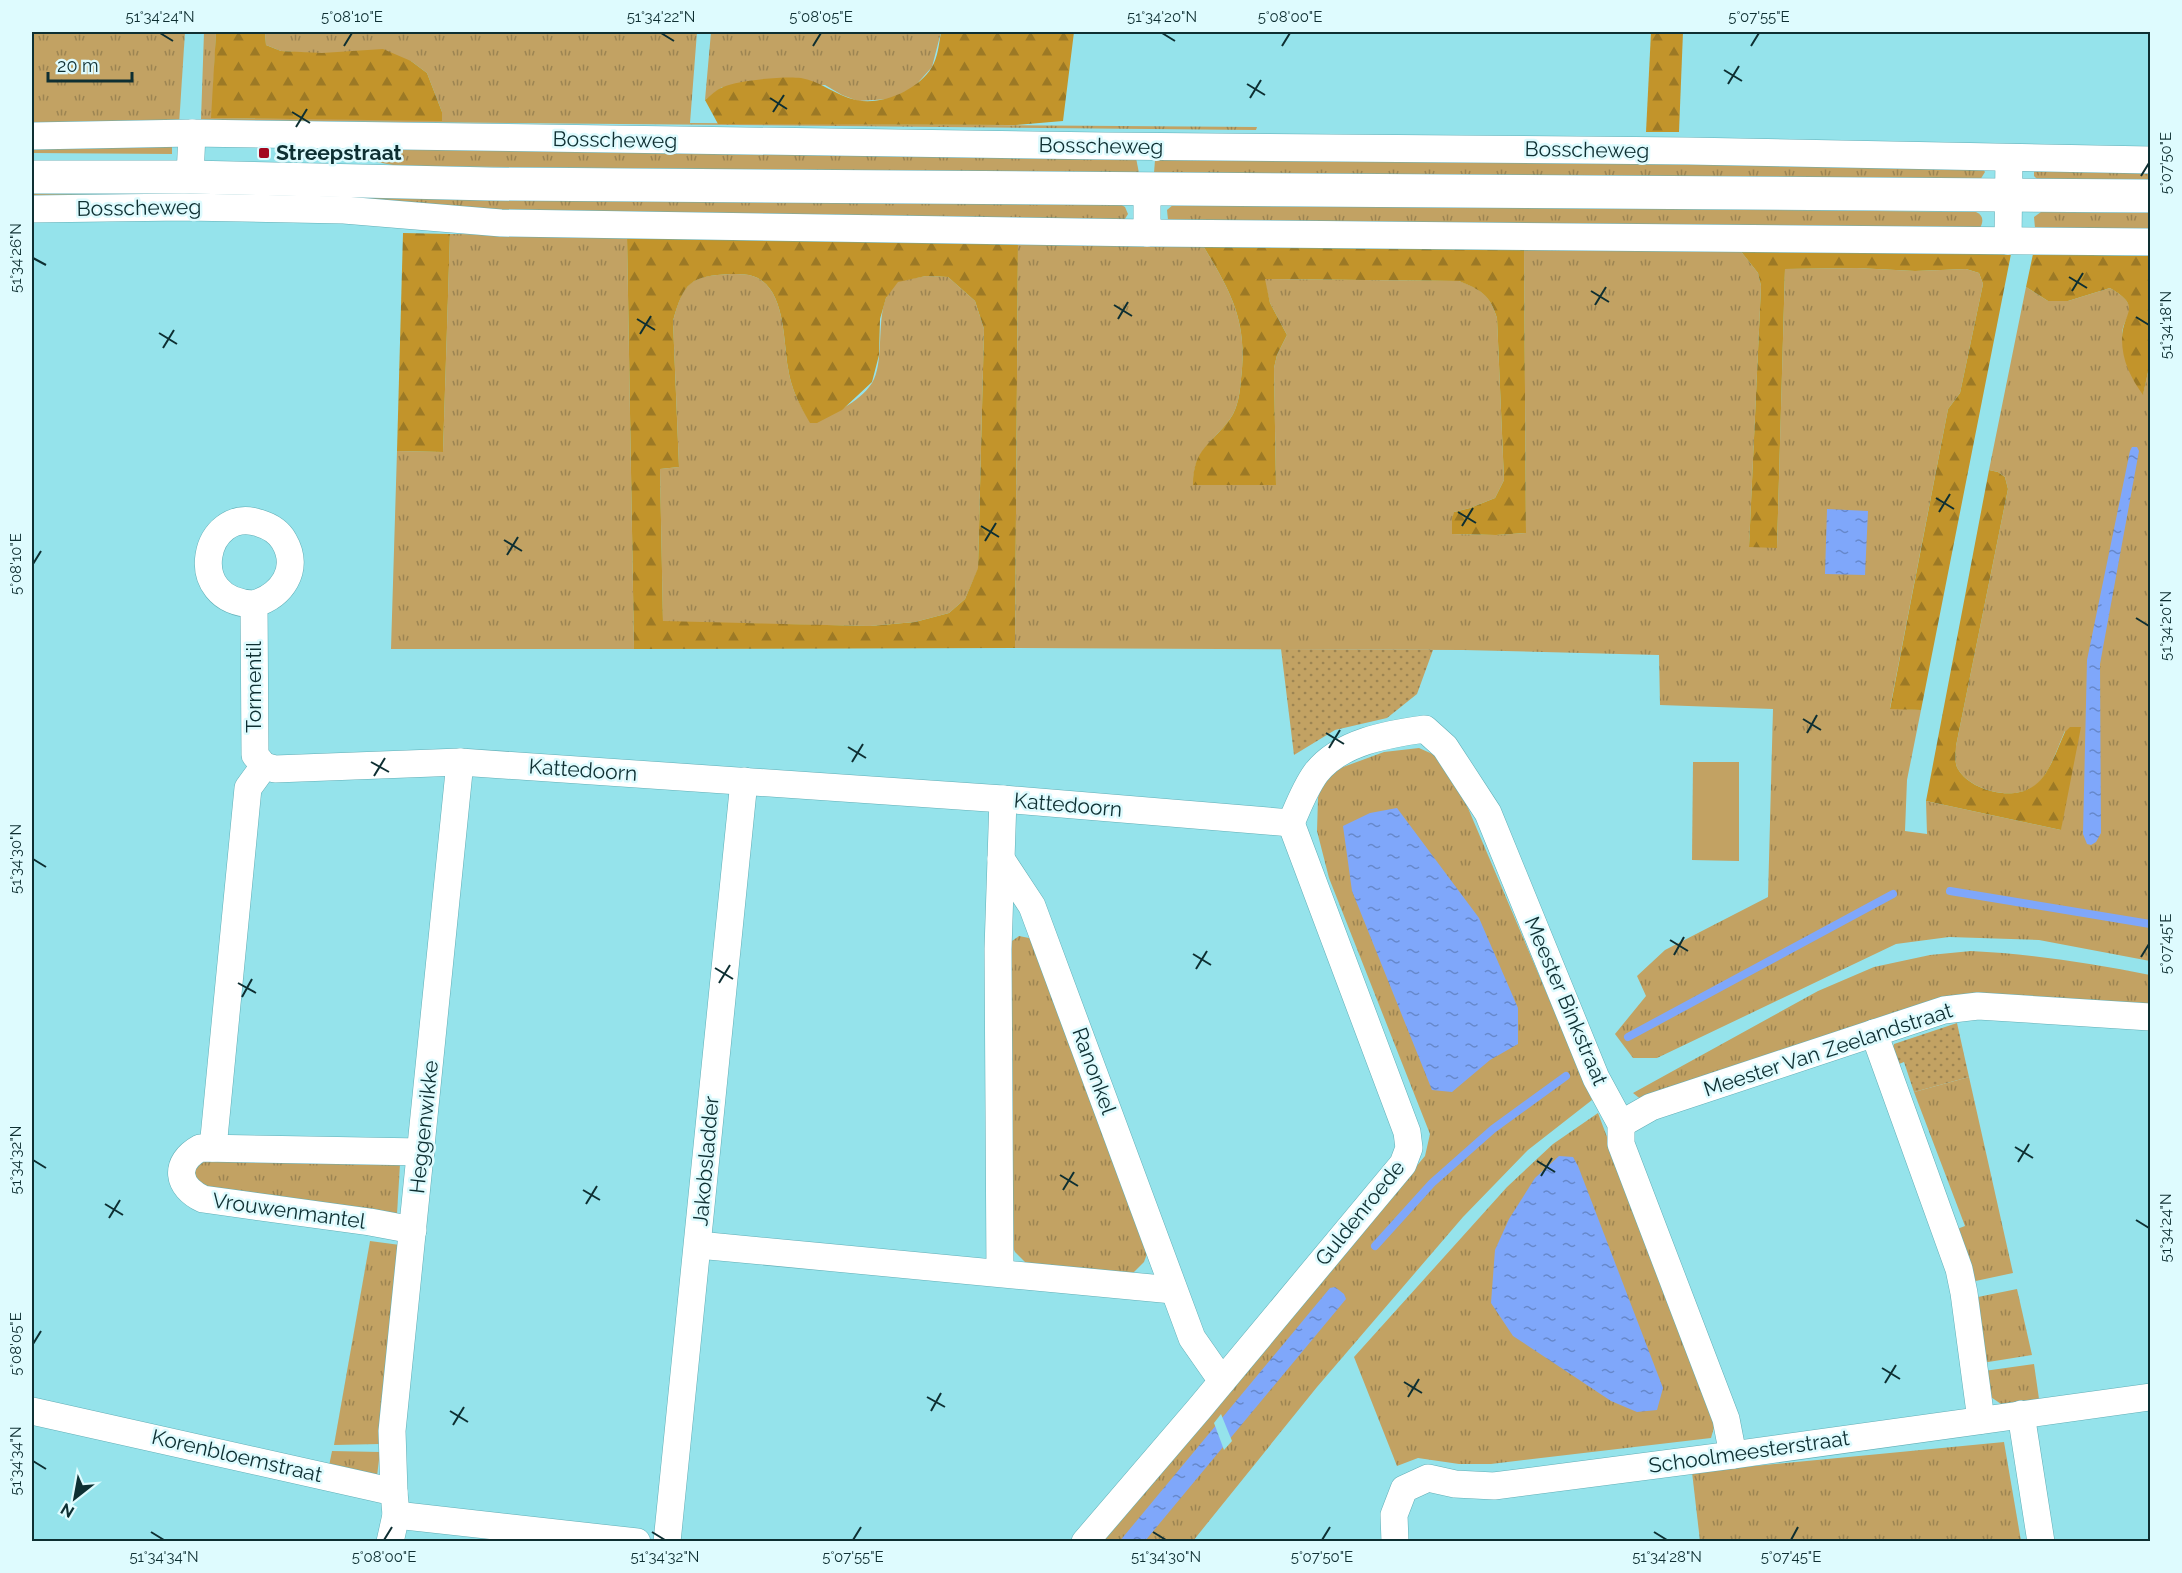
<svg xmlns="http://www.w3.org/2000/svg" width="2182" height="1573" viewBox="0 0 2182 1573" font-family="Raleway,sans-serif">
  <defs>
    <pattern id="grass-tufts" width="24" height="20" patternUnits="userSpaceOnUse" patternTransform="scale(1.5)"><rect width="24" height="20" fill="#c2a263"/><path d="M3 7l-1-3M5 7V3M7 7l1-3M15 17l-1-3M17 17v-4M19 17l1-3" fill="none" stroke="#9c8452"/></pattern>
    <pattern id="forest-firs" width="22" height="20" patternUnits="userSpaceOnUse" patternTransform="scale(1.5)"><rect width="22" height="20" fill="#c2942b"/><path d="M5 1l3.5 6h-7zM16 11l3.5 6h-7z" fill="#9c7925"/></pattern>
    <pattern id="park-dots" width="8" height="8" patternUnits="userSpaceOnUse" patternTransform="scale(1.5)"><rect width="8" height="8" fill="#c2a263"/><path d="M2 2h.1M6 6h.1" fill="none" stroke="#9c8452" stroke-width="1.8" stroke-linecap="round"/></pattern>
    <pattern id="water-ripples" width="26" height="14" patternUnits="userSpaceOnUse" patternTransform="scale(1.5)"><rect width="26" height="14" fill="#7fa7fa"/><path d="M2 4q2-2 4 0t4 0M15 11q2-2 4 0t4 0" fill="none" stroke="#6688cb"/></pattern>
  </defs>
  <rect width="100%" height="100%" fill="#95e3eb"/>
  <g fill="url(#grass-tufts)">
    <polygon points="32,32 185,32 179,125 32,128"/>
    <polygon points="204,32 216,32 212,118 442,120 442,112 427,73 411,61 281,51 266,45 265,32 697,32 690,123 1257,127 1256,130 201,120"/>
    <polygon points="711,32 941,32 932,67 914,87 891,99 858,101 842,95 825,85 722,87 705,100"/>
    <polygon points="342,141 1136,158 1139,173 398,166 340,155"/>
    <polygon points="32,144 172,146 172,154 32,153"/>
    <polygon points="1159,156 1983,169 1985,172 1980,180 1154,173 1155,160"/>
    <polygon points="2150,170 2150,182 2038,180 2034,176 2034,171"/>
    <polygon points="32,194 1120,204 1125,207 1128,214 1123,222 32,201"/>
    <path d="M 1174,204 L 1976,212 C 1983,215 1984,221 1980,228 L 1168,220 L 1167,210 Z"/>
    <polygon points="2041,212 2150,213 2150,231 2035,228 2034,217"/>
    <polygon points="450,234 627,236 634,649 391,649 397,451 443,452"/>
    <path d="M 1018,243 L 1202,244 C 1231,292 1248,321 1241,379 C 1240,392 1238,408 1230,419 C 1213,442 1191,453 1194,485 L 1276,485 L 1274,368 L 1277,355 L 1287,335 L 1270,303 L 1264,279 L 1459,281 C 1481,289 1490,295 1497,318 L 1504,480 L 1495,498 L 1470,508 L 1454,512 L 1452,534 L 1496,535 L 1526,533 L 1524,246 L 1739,249 L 1758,273 L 1761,286 L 1749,547 L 1777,547 L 1785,269 L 1857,268 L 1915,271 L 1966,269 L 1979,273 L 1983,284 L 1960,393 L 1948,409 L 1890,708 L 1921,710 L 1907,780 L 1905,831 L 1927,834 L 1926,801 L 2061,830 L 2065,731 C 2057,748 2049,777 2033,787 C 2011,801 1970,790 1958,769 C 1954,763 1956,753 1956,746 L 2008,489 L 2005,477 L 1998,472 L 1989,470 L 2026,287 L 2048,301 L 2068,301 L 2110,288 C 2149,311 2117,316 2123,340 C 2128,358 2137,376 2143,394 L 2150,363 L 2150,961 L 2039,940 L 1949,937 L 1896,944 L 1657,1058 L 1633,1058 L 1615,1034 L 1646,996 L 1637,976 L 1665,950 L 1768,897 L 1773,709 L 1660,705 L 1659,655 L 1463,650 L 1015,648 Z"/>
    <path d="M 731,274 C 737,274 744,274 749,275 C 786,283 783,340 788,368 C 791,389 800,406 811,423 C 832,414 858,404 872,383 C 884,364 877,324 885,301 C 887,294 893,287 898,281 L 926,276 L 948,277 L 975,301 L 984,329 L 978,569 L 965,599 L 949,613 L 915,622 L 870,626 L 663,622 L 660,469 L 679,467 L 673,321 C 684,281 690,276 731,274 Z"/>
    <polygon points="1419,748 1437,756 1465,801 1592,1100 1528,1150 1463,1217 1317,1387 1193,1541 1102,1542 1425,1156 1430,1134 1329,878 1317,831 1318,798 1321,784 1335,770 1384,752"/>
    <polygon points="1019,936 1029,938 1036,945 1149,1248 1144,1262 1133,1273 1026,1263 1015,1252 1010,1241 1006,951 1012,941"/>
    <path d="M 1971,951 C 2032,954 2091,963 2150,975 L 2150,1009 L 1955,998 L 1643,1101 L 1633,1093 L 1818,991 L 1874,967 L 1930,955 Z"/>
    <polygon points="1969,1077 2013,1273 1971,1282 1957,1229 1965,1226 1914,1092"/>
    <polygon points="1598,1113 1715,1424 1711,1438 1491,1464 1459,1464 1418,1458 1397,1466 1354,1357 1507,1187 1553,1144"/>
    <polygon points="207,1159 400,1164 397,1214 206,1189 191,1173 196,1162"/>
    <polygon points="370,1241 400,1245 380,1444 334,1445"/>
    <polygon points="2017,1289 2032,1355 1982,1363 1973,1298"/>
    <polygon points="2034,1364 2039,1399 2001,1404 1988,1395 1984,1371"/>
    <polygon points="2004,1442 2021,1541 1700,1541 1692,1472"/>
    <polygon points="332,1451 380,1452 377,1476 329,1466"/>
  </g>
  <g fill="url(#forest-firs)" fill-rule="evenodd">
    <polygon points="216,32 265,32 266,45 281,51 322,53 383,49 411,61 427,73 442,112 442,121 211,118"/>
    <path d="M 941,32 L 1074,32 L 1063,121 L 1016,125 L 718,124 L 705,100 C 710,96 717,89 723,87 C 739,80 784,76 801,78 C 821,81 836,96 856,100 C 882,106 918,90 932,67 C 938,57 939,43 941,32 Z"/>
    <polygon points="1651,32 1683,32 1679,132 1646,132"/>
    <polygon points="403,233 450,234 443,452 397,451"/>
    <path d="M 627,236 L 1018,243 L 1015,648 L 634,649 ZM 731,274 C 737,274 744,274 749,275 C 786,283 783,340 788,368 C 791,389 800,406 810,423 L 817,423 L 842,410 L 872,382 L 879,355 L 880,319 L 886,298 L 898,282 L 926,276 L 948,277 L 975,301 L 984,329 L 978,568 L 965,599 L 949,613 L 915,622 L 870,626 L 663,621 L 660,469 L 679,467 L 673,321 C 684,282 690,276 731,274 Z"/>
    <path d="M 1202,244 L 1524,246 L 1526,533 L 1496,535 L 1452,534 L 1452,519 L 1454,512 L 1470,508 L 1495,498 L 1504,480 L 1497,318 C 1490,295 1481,290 1459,281 L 1265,279 L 1270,303 L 1287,335 L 1277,355 L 1274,368 L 1276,485 L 1193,485 C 1193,448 1211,445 1230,419 C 1238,408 1240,392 1241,379 C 1248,321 1231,292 1202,244 Z"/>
    <polygon points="1739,249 2011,254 1921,710 1890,709 1948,409 1960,393 1983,284 1979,273 1966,269 1915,271 1857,268 1785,269 1777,548 1749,547 1761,286 1758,273"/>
    <path d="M 2033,254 L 2150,256 L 2150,363 L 2143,395 C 2131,378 2122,361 2122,339 C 2122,312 2144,308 2110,288 L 2068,301 L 2048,301 L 2026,287 Z"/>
    <path d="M 1989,470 L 1998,472 L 2005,477 L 2008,489 L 1956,746 C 1956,753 1954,763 1958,769 C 1970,790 2011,801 2032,787 C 2049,777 2057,749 2065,732 L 2070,727 L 2081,727 L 2061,830 L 1926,801 Z"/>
  </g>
  <g fill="url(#park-dots)">
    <polygon points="1281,649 1433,650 1417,694 1387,718 1335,730 1294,755"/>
    <polygon points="1957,1023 1969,1077 1914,1092 1904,1062 1894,1066 1891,1055 1894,1044"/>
  </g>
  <polygon fill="#c2a263" points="1693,762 1739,762 1739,861 1692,860"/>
  <g fill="url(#water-ripples)">
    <polygon points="2132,447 2137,447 2139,451 2100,664 2101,833 2096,842 2091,845 2087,844 2083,834 2087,660 2130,451"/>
    <polygon points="1827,509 1868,511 1865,575 1825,574"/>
    <polygon points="1397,808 1479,918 1518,1008 1518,1044 1490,1060 1452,1092 1432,1090 1352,891 1343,826 1370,813"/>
    <polygon points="1559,1156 1573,1157 1578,1166 1663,1388 1657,1410 1637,1412 1611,1401 1513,1336 1491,1303 1495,1250 1509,1219 1535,1178"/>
    <polygon points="1335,1287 1344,1294 1346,1299 1145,1541 1119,1542 1330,1288"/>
  </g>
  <polygon fill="#95e3eb" points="1221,1414 1232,1441 1224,1450 1214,1423"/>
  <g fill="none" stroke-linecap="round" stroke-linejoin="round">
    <g stroke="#7fa7fa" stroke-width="8">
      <polyline points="1950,891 2150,924"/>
      <polyline points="1628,1037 1893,894"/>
      <polyline points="1375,1246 1432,1183 1493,1129 1566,1076"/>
    </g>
    <defs>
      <g id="minor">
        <polyline points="32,136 192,133 1105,146 1688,151 2150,160"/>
        <polyline points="190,177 192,133"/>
        <polyline points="32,209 184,207 344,210 501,223 1147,233 2150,242"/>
        <polyline points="1147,233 1147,188"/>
        <polyline points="2008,241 2009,158"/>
        <path d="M 254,604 C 182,602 204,505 259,523 C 269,526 279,532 284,541 C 301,570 281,596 254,604 L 255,755 L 264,766"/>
        <path d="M 1291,823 C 1298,807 1305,788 1316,773 C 1340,742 1388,734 1425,729 L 1445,747 L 1488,813 L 1596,1078 L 1621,1124 L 1621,1144 L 1726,1419 L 1733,1455"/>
        <polyline points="1001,859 1032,906 1192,1338 1222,1381"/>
        <polyline points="1874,1033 1959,1269 1964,1293 1981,1420"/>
        <polyline points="1621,1124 1651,1107 1944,1010 1978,1006 2150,1017"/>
        <polyline points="213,1148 248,788 264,766 275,769 460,762 1003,799 1291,823"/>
        <path d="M 413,1230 L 370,1222 L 203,1199 C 177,1187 173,1163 200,1148 L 421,1152"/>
        <polyline points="698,1245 1173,1290"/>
        <polyline points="1000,1272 998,949 1003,799"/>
        <polyline points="32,1411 394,1492 396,1515 390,1542"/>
        <polyline points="2021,1414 2041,1542"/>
        <polyline points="394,1492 392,1431 460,762"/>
        <polyline points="396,1515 637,1542"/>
        <polyline points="667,1542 744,781"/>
        <polyline points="1085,1542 1199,1409 1403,1164 1409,1148 1407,1132 1291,823"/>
        <polyline points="1395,1542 1394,1515 1404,1489 1428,1478 1455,1484 1494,1486 1733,1455 2150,1397"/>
      </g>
      <polyline id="secondary" points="32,177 190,177 491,184 2150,196"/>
    </defs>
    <use href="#minor" stroke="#61aeb6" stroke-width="28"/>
    <use href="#secondary" stroke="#61aeb6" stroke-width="34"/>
    <use href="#minor" stroke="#fff" stroke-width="27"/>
    <use href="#secondary" stroke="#fff" stroke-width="33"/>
  </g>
  <path fill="none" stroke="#0e2f32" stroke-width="2" d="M 160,33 L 173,41M 661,33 L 674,41M 1162,33 L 1175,41M 344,46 L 352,33M 813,46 L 821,33M 1282,46 L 1290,33M 1751,46 L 1759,33M 1724,70 L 1742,81M 1247,84 L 1265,95M 1728,84 L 1739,66M 770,98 L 787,109M 1250,98 L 1261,80M 292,112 L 310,123M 773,112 L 784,95M 296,127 L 307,109M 2141,176 L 2149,163M 33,258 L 46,265M 2069,277 L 2087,288M 1591,291 L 1609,302M 2072,291 L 2083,273M 1114,305 L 1132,316M 1595,305 L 1606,287M 2136,317 L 2149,325M 637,319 L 655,330M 1118,319 L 1128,302M 159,333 L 177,344M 640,334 L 651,316M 163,348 L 174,330M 1936,498 L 1954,509M 1458,512 L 1476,523M 1939,512 L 1950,494M 981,526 L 999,537M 1462,526 L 1473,508M 504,540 L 522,551M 985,541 L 996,523M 507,555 L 518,537M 33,564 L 41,551M 2136,618 L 2149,626M 1803,719 L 1821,730M 1326,733 L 1344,744M 1807,733 L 1817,715M 848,747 L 866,758M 1329,748 L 1340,730M 371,762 L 389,772M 852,762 L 863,744M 374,776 L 385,758M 33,859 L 46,867M 1670,940 L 1688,951M 1193,954 L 1211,965M 1674,955 L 1684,937M 2141,957 L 2149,944M 715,968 L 733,979M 1196,969 L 1207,951M 238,983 L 256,993M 719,983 L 730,965M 242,997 L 252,979M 2015,1147 L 2033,1158M 33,1160 L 46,1168M 1537,1161 L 1555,1172M 2018,1162 L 2029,1144M 1060,1175 L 1078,1186M 1541,1176 L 1552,1158M 583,1190 L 600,1200M 1063,1190 L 1074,1172M 105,1204 L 123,1215M 586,1204 L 597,1186M 109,1218 L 120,1200M 2136,1220 L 2149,1228M 33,1344 L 41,1331M 1882,1368 L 1900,1379M 1404,1382 L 1422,1393M 1885,1383 L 1896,1365M 927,1397 L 945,1407M 1408,1397 L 1419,1379M 450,1411 L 468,1422M 931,1411 L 941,1393M 453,1425 L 464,1407M 33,1461 L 46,1469M 151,1532 L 164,1540M 652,1532 L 665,1540M 1153,1532 L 1166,1540M 1654,1532 L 1667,1540M 384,1540 L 392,1527M 853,1540 L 861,1527M 1322,1540 L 1330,1527M 1791,1540 L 1798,1527"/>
  <rect fill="#a3071e" stroke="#defbfe" stroke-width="2" x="258" y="147" width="12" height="12" rx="3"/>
  <g text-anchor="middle" stroke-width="5" stroke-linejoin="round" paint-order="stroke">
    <g font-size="21" fill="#0e2f32" stroke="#defbfe">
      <text transform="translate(615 140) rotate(1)" y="7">Bosscheweg</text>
      <text transform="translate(1101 146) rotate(1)" y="7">Bosscheweg</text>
      <text transform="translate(1587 150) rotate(1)" y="7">Bosscheweg</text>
      <text transform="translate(139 208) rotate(-1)" y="7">Bosscheweg</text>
      <text transform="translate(254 687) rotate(-90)" y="7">Tormentil</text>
      <text transform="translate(583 770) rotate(4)" y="7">Kattedoorn</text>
      <text transform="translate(1068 805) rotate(5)" y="7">Kattedoorn</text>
      <text transform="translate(1566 1001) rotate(67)" y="7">Meester Binkstraat</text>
      <text transform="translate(1828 1050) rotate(-18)" y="7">Meester Van Zeelandstraat</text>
      <text transform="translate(1094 1071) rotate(70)" y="7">Ranonkel</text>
      <text transform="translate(424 1127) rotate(-84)" y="7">Heggenwikke</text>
      <text transform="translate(706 1161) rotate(-85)" y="7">Jakobsladder</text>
      <text transform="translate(289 1211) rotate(8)" y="7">Vrouwenmantel</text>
      <text transform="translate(1360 1213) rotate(-51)" y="7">Guldenroede</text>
      <text transform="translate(1749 1452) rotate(-8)" y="7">Schoolmeesterstraat</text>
      <text transform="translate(237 1456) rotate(13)" y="7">Korenbloemstraat</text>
    </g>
    <g font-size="21" font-weight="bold" fill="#0e2f32" stroke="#defbfe" text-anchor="start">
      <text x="276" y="160">Streepstraat</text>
    </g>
  </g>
  <rect width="2182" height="1573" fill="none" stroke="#defbfe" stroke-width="66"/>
  <g transform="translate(75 1498) rotate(211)" stroke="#defbfe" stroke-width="4.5" paint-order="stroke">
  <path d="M0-4.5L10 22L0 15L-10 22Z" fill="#0e2f32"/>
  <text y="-9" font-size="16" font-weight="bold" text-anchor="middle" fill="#0e2f32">N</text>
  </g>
  <path d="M48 72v9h84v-9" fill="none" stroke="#0e2f32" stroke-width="3"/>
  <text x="57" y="72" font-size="18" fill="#0e2f32" stroke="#defbfe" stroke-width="4.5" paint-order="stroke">20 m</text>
  <rect x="33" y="33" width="2116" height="1507" fill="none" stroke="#0e2f32" stroke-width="2"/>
  <g font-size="15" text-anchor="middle" fill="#0e2f32">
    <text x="160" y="22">51°34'24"N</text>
    <text x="352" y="22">5°08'10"E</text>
    <text x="661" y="22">51°34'22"N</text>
    <text x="821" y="22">5°08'05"E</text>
    <text x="1162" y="22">51°34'20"N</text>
    <text x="1290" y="22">5°08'00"E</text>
    <text x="1759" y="22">5°07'55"E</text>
    <text transform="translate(2166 163) rotate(-90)" y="5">5°07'50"E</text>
    <text transform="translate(16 258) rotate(-90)" y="5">51°34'26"N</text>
    <text transform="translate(2166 325) rotate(-90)" y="5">51°34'18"N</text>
    <text transform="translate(16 564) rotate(-90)" y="5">5°08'10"E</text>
    <text transform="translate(2166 626) rotate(-90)" y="5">51°34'20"N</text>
    <text transform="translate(16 859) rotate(-90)" y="5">51°34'30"N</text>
    <text transform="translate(2166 944) rotate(-90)" y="5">5°07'45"E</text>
    <text transform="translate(16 1160) rotate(-90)" y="5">51°34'32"N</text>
    <text transform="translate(2166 1228) rotate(-90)" y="5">51°34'24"N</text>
    <text transform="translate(16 1344) rotate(-90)" y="5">5°08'05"E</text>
    <text transform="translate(16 1461) rotate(-90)" y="5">51°34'34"N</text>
    <text x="164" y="1562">51°34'34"N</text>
    <text x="384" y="1562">5°08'00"E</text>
    <text x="665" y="1562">51°34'32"N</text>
    <text x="853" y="1562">5°07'55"E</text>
    <text x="1166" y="1562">51°34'30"N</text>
    <text x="1322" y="1562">5°07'50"E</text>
    <text x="1667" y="1562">51°34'28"N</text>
    <text x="1791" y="1562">5°07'45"E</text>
  </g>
</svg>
